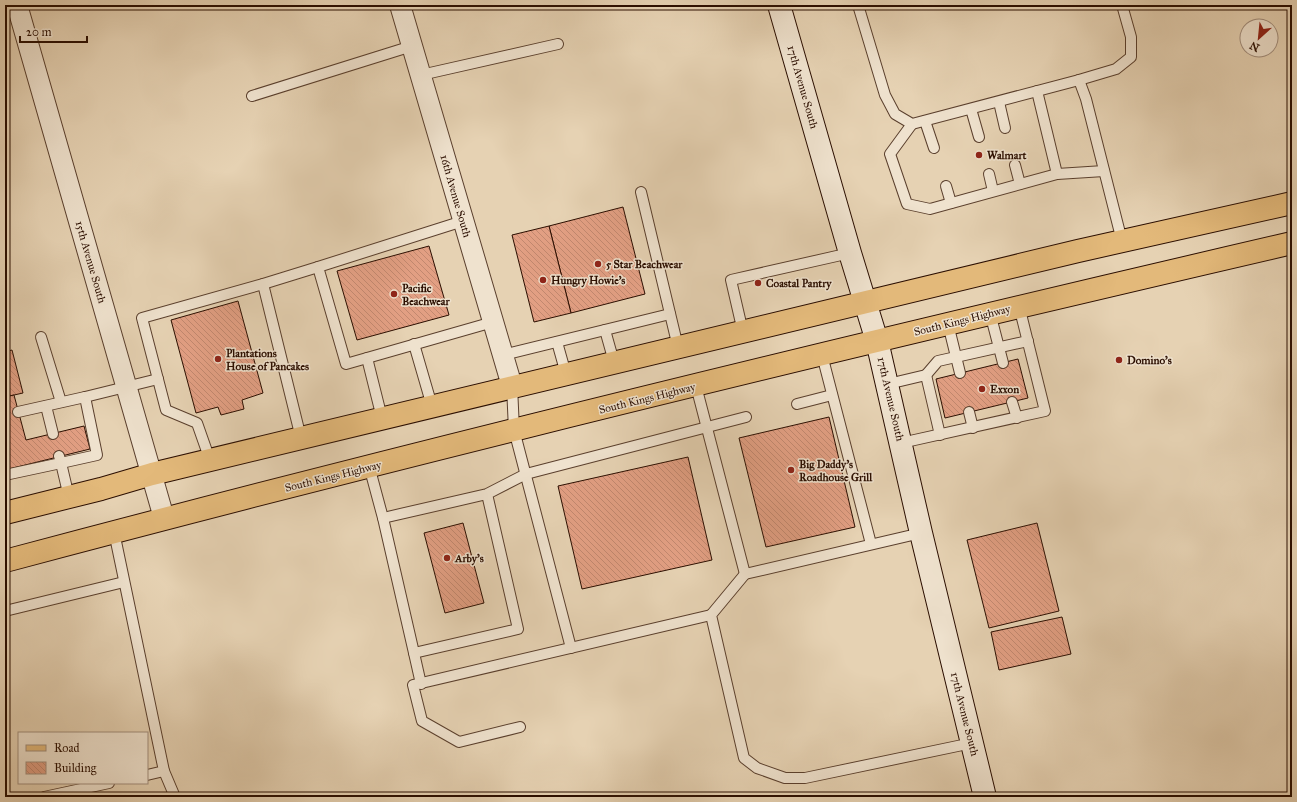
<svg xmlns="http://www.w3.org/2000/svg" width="1297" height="802" viewBox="0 0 1297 802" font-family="'IM FELL Great Primer',serif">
  <defs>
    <pattern id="building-back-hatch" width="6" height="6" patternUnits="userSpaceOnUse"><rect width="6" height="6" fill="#e29f83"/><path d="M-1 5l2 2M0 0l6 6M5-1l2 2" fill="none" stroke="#c2886f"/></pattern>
  </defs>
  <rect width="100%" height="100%" fill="#e6d2b3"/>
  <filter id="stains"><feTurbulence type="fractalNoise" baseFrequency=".005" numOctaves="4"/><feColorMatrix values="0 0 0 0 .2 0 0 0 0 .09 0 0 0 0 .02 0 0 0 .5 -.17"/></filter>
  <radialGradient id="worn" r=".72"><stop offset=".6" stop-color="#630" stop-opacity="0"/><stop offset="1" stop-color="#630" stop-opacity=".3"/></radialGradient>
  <g fill="url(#building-back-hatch)" stroke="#2b0e00">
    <polygon points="623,207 645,294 571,313 549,226"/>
    <polygon points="549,226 571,313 534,322 512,235"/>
    <polygon points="429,246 449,315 357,340 337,271"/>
    <polygon points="238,301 263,393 242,400 244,409 221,415 218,407 196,413 171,320"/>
    <polygon points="12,350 23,393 5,397 5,352"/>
    <polygon points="1018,359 1028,398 945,418 936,379"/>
    <polygon points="14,395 26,440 84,426 90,449 5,470 5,397"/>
    <polygon points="829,417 855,527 766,547 739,438"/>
    <polygon points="688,457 712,560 582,589 558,486"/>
    <polygon points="463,523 484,603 445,613 424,533"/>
    <polygon points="1037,523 1059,611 989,628 967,540"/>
    <polygon points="1062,617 1071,654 999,670 991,632"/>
  </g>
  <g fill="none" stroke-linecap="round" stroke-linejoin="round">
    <defs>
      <g id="lane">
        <polyline points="858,5 885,95 895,114 912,124 1079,80"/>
        <polyline points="421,75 558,44"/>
        <polyline points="1037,91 1057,174"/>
        <polyline points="252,96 412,46"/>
        <polyline points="999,102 1005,128"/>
        <polyline points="971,109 979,137"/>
        <polyline points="925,121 934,148"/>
        <polyline points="912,124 890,154 907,204 930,209 1057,174 1104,171"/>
        <polyline points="1015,165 1020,184"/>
        <polyline points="989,174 993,191"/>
        <polyline points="946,186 951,203"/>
        <polyline points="641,192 678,347"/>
        <polyline points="463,221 318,267 346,364 493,322"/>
        <polyline points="1122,241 1086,99 1079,80 1116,69 1131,57 1131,37 1122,5"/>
        <polyline points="263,284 318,267"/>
        <polyline points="990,313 1003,363"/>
        <polyline points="948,324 960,373"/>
        <polyline points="605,330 614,362"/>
        <polyline points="743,332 731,280 850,253"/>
        <polyline points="41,337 61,402"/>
        <polyline points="557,342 566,374"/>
        <polyline points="414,344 432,406"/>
        <polyline points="503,355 670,314"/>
        <polyline points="822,355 871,544"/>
        <polyline points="367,358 382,418"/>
        <polyline points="926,375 938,361 1028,341"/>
        <polyline points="888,384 926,375 940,435"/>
        <polyline points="512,386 514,430 571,648"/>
        <polyline points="696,386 745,574 921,533"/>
        <polyline points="1012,402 1017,418"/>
        <polyline points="797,404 832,395"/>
        <polyline points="46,406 53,434"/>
        <polyline points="18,412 85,397"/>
        <polyline points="969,412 973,428"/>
        <polyline points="901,443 1045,411 1019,306"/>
        <polyline points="210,460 197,423 166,410 142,318 263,284 301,438"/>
        <polyline points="369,466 383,518"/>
        <polyline points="5,475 61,463 59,456"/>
        <polyline points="487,494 518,629 414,653 383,518 487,494 526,474 746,417"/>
        <polyline points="69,497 61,463 97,455 85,397 158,379"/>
        <polyline points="114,532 164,771 147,775"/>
        <polyline points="745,574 711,615 744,758 757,768 785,778 805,778 972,743"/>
        <polyline points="5,611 124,582"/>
        <polyline points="414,653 421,684"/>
        <polyline points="520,727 459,742 422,721 413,685 711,615"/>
        <polyline points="164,771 175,797"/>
        <polyline points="44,797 109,783"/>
      </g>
      <g id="street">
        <polyline points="17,5 164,518"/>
        <polyline points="400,5 512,386"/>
      </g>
      <polyline id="secondary" points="779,5 850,253 877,341 921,533 985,797"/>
      <g id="primary">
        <polyline points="5,513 101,489 152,474 1078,251 1292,203"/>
        <path d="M 5,561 C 432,447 861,343 1292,243"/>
      </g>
    </defs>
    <use href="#lane" stroke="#5a3f2d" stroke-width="12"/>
    <use href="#street" stroke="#5a3f2d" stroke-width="22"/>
    <use href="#secondary" stroke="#2b0e00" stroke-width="24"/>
    <use href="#primary" stroke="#2b0e00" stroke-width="24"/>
    <use href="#lane" stroke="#efe2ce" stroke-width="10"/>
    <use href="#street" stroke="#efe2ce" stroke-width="20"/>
    <use href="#secondary" stroke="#efe2ce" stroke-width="22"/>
    <use href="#primary" stroke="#e3b97a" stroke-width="22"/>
  </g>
  <g fill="#8f2418" stroke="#efe2ce" stroke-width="1.5">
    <circle cx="979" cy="155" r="4"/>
    <circle cx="598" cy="264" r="4"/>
    <circle cx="543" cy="280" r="4"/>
    <circle cx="758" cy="283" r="4"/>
    <circle cx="394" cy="294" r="4"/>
    <circle cx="218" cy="359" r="4"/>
    <circle cx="1119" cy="360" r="4"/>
    <circle cx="982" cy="389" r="4"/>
    <circle cx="791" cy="470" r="4"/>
    <circle cx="447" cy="558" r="4"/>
  </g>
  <g text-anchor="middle" stroke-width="3" stroke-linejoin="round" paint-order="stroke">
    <g font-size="11" fill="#2b0e00" stroke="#efe2ce">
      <text transform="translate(803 87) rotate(74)" y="4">17th Avenue South</text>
      <text transform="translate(456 196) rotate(74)" y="4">16th Avenue South</text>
      <text transform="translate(91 262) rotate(74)" y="4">15th Avenue South</text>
      <text transform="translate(962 320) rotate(-14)" y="4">South Kings Highway</text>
      <text transform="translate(647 398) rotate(-14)" y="4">South Kings Highway</text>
      <text transform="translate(891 399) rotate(77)" y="4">17th Avenue South</text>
      <text transform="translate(333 476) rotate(-14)" y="4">South Kings Highway</text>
      <text transform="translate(965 714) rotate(76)" y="4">17th Avenue South</text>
    </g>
    <g font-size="11" font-weight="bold" fill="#2b0e00" stroke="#efe2ce" text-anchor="start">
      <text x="987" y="159">Walmart</text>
      <text x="606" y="268">5 Star Beachwear</text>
      <text x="551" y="284">Hungry Howie's</text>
      <text x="766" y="287">Coastal Pantry</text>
      <text x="402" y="292">Pacific<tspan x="402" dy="13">Beachwear</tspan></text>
      <text x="226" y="357">Plantations<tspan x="226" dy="13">House of Pancakes</tspan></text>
      <text x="1127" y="364">Domino's</text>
      <text x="990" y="393">Exxon</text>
      <text x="799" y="468">Big Daddy's<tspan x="799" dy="13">Roadhouse Grill</tspan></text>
      <text x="455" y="562">Arby's</text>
    </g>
  </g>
  <rect width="1297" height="802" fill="none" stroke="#e6d2b3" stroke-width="20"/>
  <rect x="6" y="6" width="1285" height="790" fill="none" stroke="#2b0e00" stroke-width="2"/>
  <rect x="10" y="10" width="1277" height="782" fill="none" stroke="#2b0e00"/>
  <rect x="18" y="732" width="130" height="52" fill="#efe2ce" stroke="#a18d7c"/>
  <rect x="26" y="745" width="20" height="6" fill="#e3b97a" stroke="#a18d7c"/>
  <text x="54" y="752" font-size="12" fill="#2b0e00">Road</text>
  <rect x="26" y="762" width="20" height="12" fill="url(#building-back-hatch)" stroke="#a18d7c"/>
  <text x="54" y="772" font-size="12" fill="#2b0e00">Building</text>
  <g transform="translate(1259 38) rotate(207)"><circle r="19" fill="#efe2ce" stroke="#a18d7c"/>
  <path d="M0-3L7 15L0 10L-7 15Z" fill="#8f2418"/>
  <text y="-6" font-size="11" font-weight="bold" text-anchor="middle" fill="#2b0e00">N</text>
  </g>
  <path d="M20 36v6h67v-6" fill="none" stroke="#2b0e00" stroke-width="2"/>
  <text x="26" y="36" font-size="12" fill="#2b0e00" stroke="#efe2ce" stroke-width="3" paint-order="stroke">20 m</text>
  <rect width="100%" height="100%" filter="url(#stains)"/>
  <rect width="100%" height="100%" fill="url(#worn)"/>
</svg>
